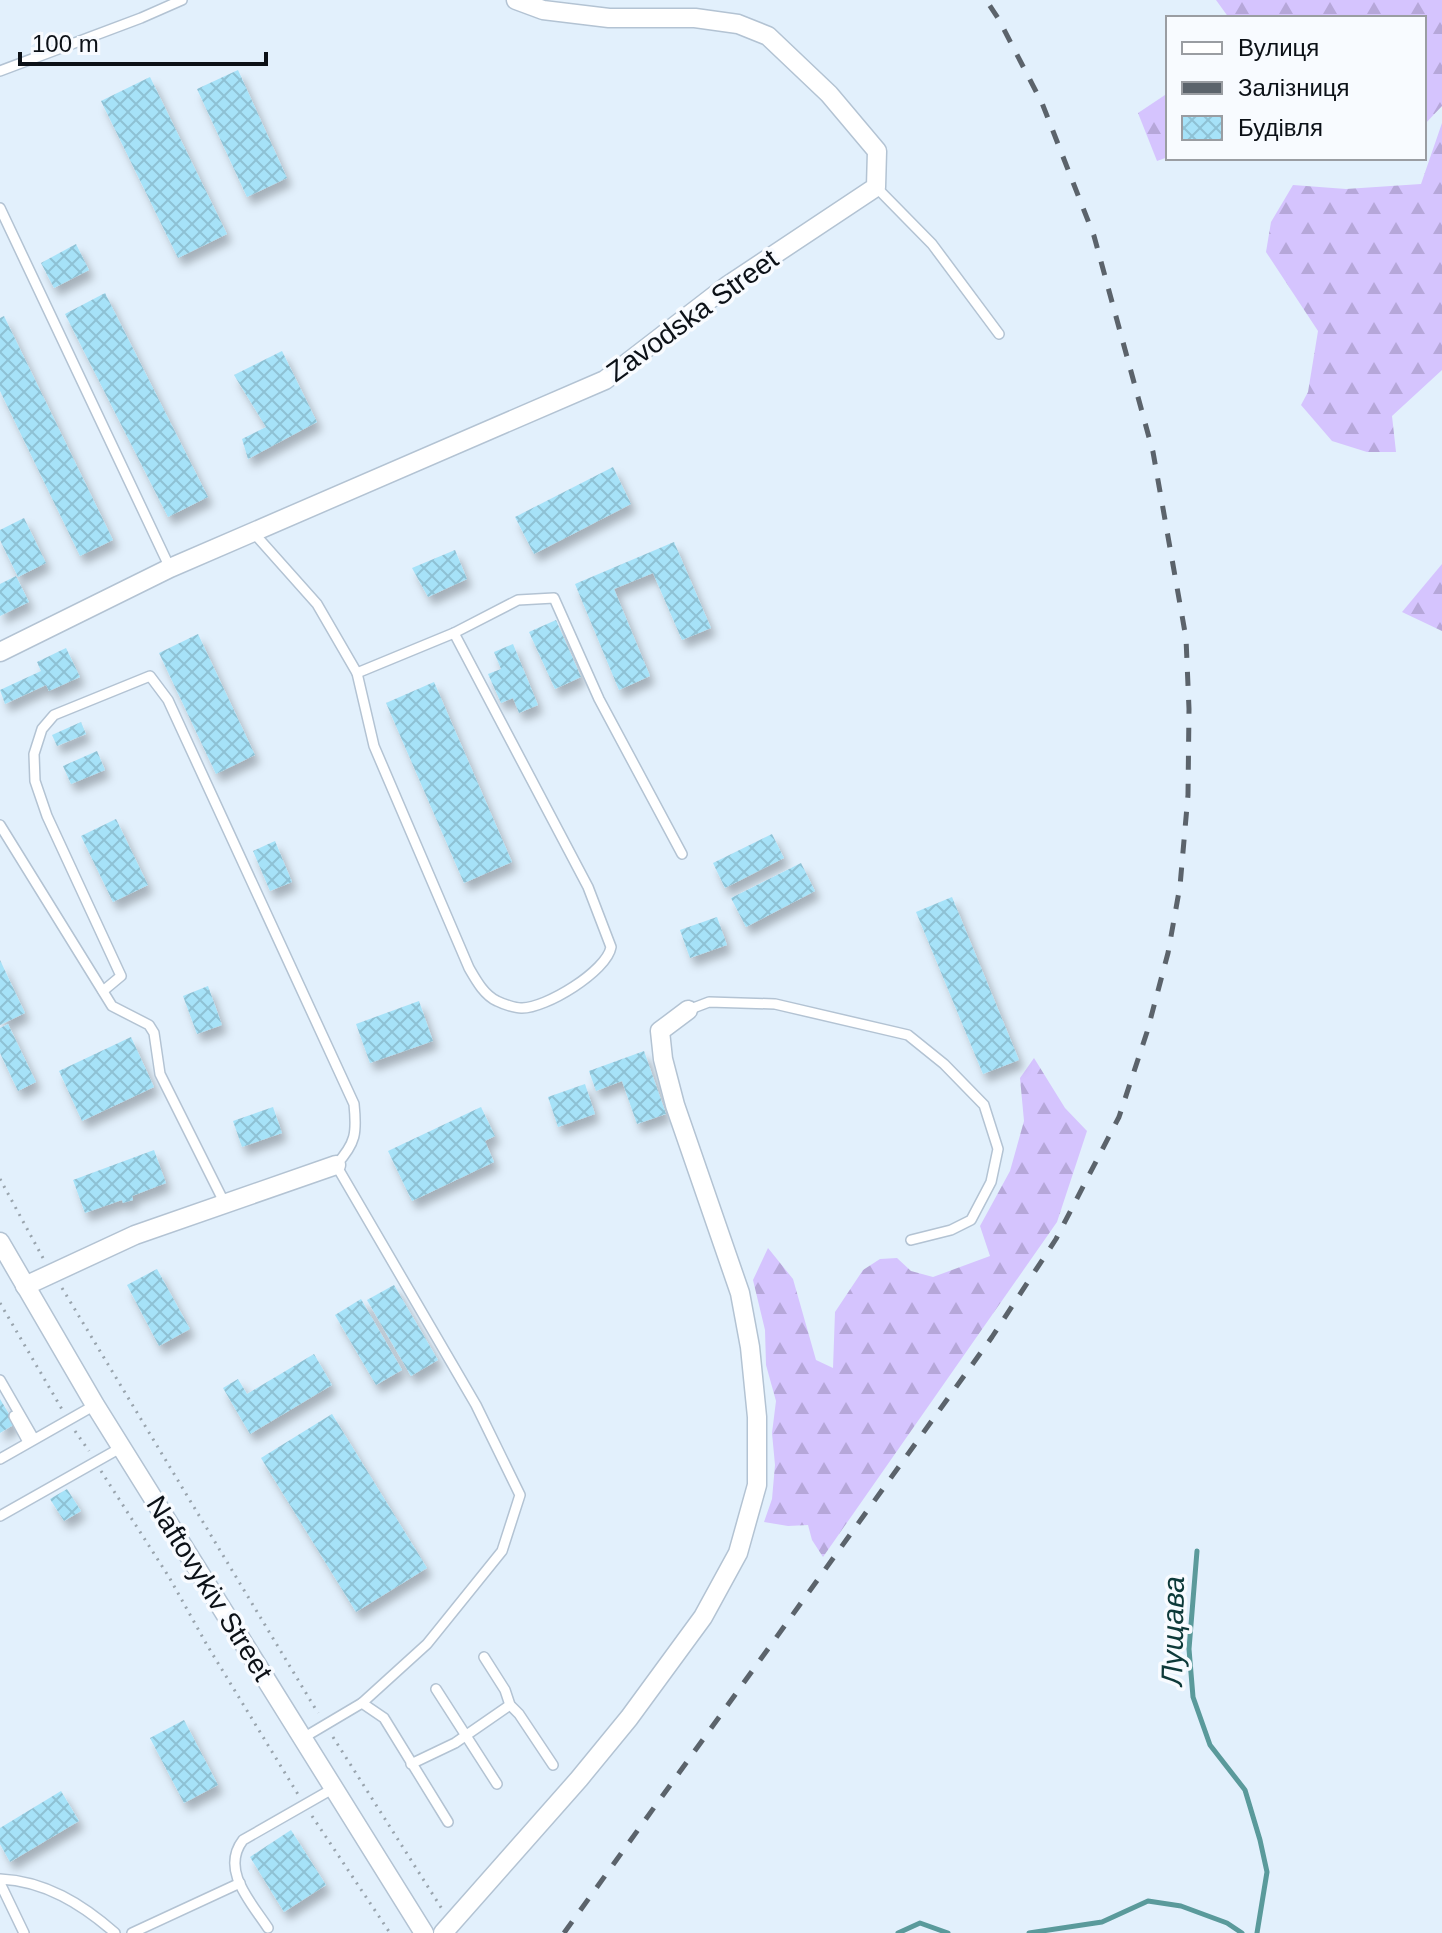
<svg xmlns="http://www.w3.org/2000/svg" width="1442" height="1933" viewBox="0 0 1442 1933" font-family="Helvetica,sans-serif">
  <defs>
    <pattern id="forest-firs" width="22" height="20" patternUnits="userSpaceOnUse" patternTransform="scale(2)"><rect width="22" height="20" fill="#d5c4fe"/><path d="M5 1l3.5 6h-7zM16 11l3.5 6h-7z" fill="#b6a7d9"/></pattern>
    <pattern id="building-cross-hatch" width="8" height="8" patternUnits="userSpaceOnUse" patternTransform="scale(2)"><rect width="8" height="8" fill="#a6e2f8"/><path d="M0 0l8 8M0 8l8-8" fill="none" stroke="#8ec1d4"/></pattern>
    <filter id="shadow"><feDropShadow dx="5" dy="8" stdDeviation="4" flood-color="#0004"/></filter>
  </defs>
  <rect width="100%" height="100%" fill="#e2f0fc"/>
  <g fill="url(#forest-firs)">
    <polygon points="1216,0 1442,0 1442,106 1424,125 1424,18 1229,18"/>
    <polygon points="1168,93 1168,157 1157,161 1138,113"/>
    <polygon points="1442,123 1442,370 1392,416 1396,452 1367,452 1332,441 1301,405 1308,392 1318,331 1266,252 1271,222 1293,185 1346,189 1421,184"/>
    <polygon points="1442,564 1442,631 1402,612"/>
    <polygon points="1034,1058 1065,1108 1087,1131 1057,1222 823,1557 812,1540 808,1525 788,1526 764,1522 772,1499 775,1465 772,1433 776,1401 766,1365 765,1330 753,1280 768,1248 793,1279 816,1360 833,1368 835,1312 863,1270 880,1259 897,1258 911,1271 933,1277 990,1256 980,1226 1010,1171 1024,1121 1020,1078"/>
  </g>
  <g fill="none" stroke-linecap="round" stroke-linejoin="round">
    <g stroke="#5a9a9b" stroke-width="5">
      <polyline points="1197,1551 1189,1649 1193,1697 1210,1745 1245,1790 1260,1840 1267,1872 1257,1933"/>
      <polyline points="898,1933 920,1923 948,1933"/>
      <polyline points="1029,1933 1102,1922 1148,1901 1181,1906 1227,1923 1242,1933"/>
    </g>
  </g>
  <g fill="url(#building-cross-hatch)" filter="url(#shadow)">
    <polygon points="238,70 287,178 247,197 197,89"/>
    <polygon points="150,77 227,234 178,258 101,101"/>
    <polygon points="76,244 89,270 54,288 41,263"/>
    <polygon points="105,293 208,497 168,517 65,314"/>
    <polygon points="4,316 113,540 80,556 0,391 0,318"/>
    <polygon points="282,351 317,422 248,459 242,439 266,427 234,375"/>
    <polygon points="613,467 631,504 534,554 515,517"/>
    <polygon points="24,518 46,563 18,577 0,540 0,530"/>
    <polygon points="674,542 711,628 682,640 653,573 614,589 650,676 619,690 575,584"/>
    <polygon points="455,550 467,579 428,597 412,568"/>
    <polygon points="16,576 29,602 0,616 0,584"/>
    <polygon points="556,620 581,677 555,689 529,632"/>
    <polygon points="198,634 255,755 216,774 159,653"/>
    <polygon points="513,644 538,705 519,713 513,698 501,703 488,674 501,669 494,652"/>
    <polygon points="66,648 80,677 49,691 46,685 5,704 0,690 41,671 37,662"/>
    <polygon points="434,682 512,862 464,883 386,703"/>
    <polygon points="81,722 86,734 57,746 52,735"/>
    <polygon points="97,751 105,770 71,784 63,766"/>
    <polygon points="116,819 148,885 113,902 81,836"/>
    <polygon points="772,834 784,858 725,888 713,863"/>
    <polygon points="275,841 292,882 270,891 253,851"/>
    <polygon points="801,863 815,891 746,927 731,898"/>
    <polygon points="952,897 1019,1060 983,1074 916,912"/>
    <polygon points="717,917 727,945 690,958 680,930"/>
    <polygon points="0,960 25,1013 0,1025"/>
    <polygon points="208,986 222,1025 197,1034 183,996"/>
    <polygon points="419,1001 433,1041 370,1063 356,1024"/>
    <polygon points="8,1024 36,1082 18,1091 0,1053 0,1028"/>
    <polygon points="131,1037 154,1087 82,1121 59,1071"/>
    <polygon points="644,1051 666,1114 637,1124 622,1081 596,1091 589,1071"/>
    <polygon points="585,1084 595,1114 558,1127 548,1097"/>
    <polygon points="273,1107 282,1133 242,1147 233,1121"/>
    <polygon points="481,1107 495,1136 485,1141 494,1162 412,1201 388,1151"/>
    <polygon points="154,1150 166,1183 132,1196 133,1200 123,1203 122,1200 85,1213 73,1180"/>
    <polygon points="157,1269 190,1329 159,1346 127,1285"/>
    <polygon points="394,1285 438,1360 411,1376 367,1300"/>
    <polygon points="361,1299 402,1370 376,1385 335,1315"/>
    <polygon points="314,1354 332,1385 250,1434 223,1388 238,1379 247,1394"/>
    <polygon points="0,1399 15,1424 0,1433"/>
    <polygon points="332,1414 427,1568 356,1612 261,1458"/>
    <polygon points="67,1489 81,1511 64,1521 50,1499"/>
    <polygon points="184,1720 218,1785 184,1803 150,1738"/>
    <polygon points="61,1791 79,1821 10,1862 0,1844 0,1828"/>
    <polygon points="291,1830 326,1885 284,1912 250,1857"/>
  </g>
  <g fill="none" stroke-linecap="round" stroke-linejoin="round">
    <defs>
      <g id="service">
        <polyline points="0,71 141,18 182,0"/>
        <polyline points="876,187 932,244 999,334"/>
        <polyline points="0,208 170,568"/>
        <path d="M 252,531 L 317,604 L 357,673 L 374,746 L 469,968 C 476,980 484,995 497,1001 C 503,1004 515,1008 521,1008 C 545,1009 607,971 611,947 L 588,887 L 454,633"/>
        <polyline points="357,673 454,633 518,600 554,598 599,699 682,854"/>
        <polyline points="0,825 112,1006 149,1025 154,1033 160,1074 225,1204"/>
        <path d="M 103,991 L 121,976 L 47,816 L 35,781 L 34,754 L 42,729 L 54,715 L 150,676 L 168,700 L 354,1104 C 357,1133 356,1143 336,1165 L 476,1405 L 520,1495 L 502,1551 L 427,1644 L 362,1703"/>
        <polyline points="688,1010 709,1002 775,1004 908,1035 944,1064 984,1105 998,1149 991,1182 971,1220 951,1230 911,1240"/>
        <polyline points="0,1380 34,1439"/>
        <polyline points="14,1416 28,1442"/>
        <polyline points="0,1459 95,1405"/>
        <polyline points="0,1516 122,1447"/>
        <polyline points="484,1657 505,1690 510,1705 519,1714 553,1765"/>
        <polyline points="436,1689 497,1784"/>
        <polyline points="303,1738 362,1703 384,1718 448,1822"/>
        <polyline points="411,1764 455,1743 510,1705"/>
        <path d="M 0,1879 C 45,1881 82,1904 115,1933"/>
        <polyline points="0,1883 24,1933"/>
        <path d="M 268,1928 C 251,1902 220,1870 243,1840 L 334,1788"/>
        <polyline points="132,1933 240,1883"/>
      </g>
      <g id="minor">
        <polyline points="0,652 170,568 605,380 727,286 876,187 877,151 829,94 768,36 738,24 695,18 609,18 543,10 516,0"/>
        <polyline points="0,1242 95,1405 424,1933"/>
        <polyline points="25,1286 135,1235 336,1165"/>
        <polyline points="443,1933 579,1779 629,1718 703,1617 738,1553 757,1485 757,1417 750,1347 740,1293 675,1105 663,1059 660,1031 688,1010"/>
      </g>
    </defs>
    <use href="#service" stroke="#b3c3d3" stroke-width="12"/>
    <use href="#minor" stroke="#b3c3d3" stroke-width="21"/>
    <g stroke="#99a4ad" stroke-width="3" stroke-dasharray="2 6" stroke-linecap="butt">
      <polyline points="0,1179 43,1258"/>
      <polyline points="62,1288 318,1713"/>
      <polyline points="0,1303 63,1411"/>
      <polyline points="75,1431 89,1451"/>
      <polyline points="101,1471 169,1577 207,1645 299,1796"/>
      <polyline points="333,1737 442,1909"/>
      <polyline points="312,1816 390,1933"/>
    </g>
    <use href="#service" stroke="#fff" stroke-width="9"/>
    <use href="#minor" stroke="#fff" stroke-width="18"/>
    <polyline stroke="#5b636b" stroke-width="5" stroke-dasharray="14 14" stroke-linecap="butt" points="564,1933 992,1337 1056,1239 1119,1117 1147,1032 1168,953 1180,886 1188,795 1189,709 1186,638 1153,452 1094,236 1042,103 998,18 986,0"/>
  </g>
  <g text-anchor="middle" stroke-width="7" stroke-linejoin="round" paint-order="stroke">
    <g font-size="28" fill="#0c1117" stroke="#f8fbff">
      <text transform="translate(692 315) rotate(-36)" y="10">Zavodska Street</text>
      <text transform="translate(210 1588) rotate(58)" y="10">Naftovykiv Street</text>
    </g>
    <g font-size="30" font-style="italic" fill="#0d3939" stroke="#f8fbff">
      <text transform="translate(1173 1631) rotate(-89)" y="10">Лущава</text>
    </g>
  </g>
  <rect x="1166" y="16" width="260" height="144" fill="#f8fbff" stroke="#9a9da2" stroke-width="2"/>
  <rect x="1182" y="42" width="40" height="12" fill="#ffffff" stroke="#9a9da2" stroke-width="2"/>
  <text x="1238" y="56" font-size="24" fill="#0c1117">Вулиця</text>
  <rect x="1182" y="82" width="40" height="12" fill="#5b636b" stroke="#9a9da2" stroke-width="2"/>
  <text x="1238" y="96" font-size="24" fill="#0c1117">Залізниця</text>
  <rect x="1182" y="116" width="40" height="24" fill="url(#building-cross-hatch)" stroke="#9a9da2" stroke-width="2"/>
  <text x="1238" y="136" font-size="24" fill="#0c1117">Будівля</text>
  <path d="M20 52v12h246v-12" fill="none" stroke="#0c1117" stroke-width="4"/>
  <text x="32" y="52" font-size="24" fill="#0c1117" stroke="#f8fbff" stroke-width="6" paint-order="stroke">100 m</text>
</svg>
